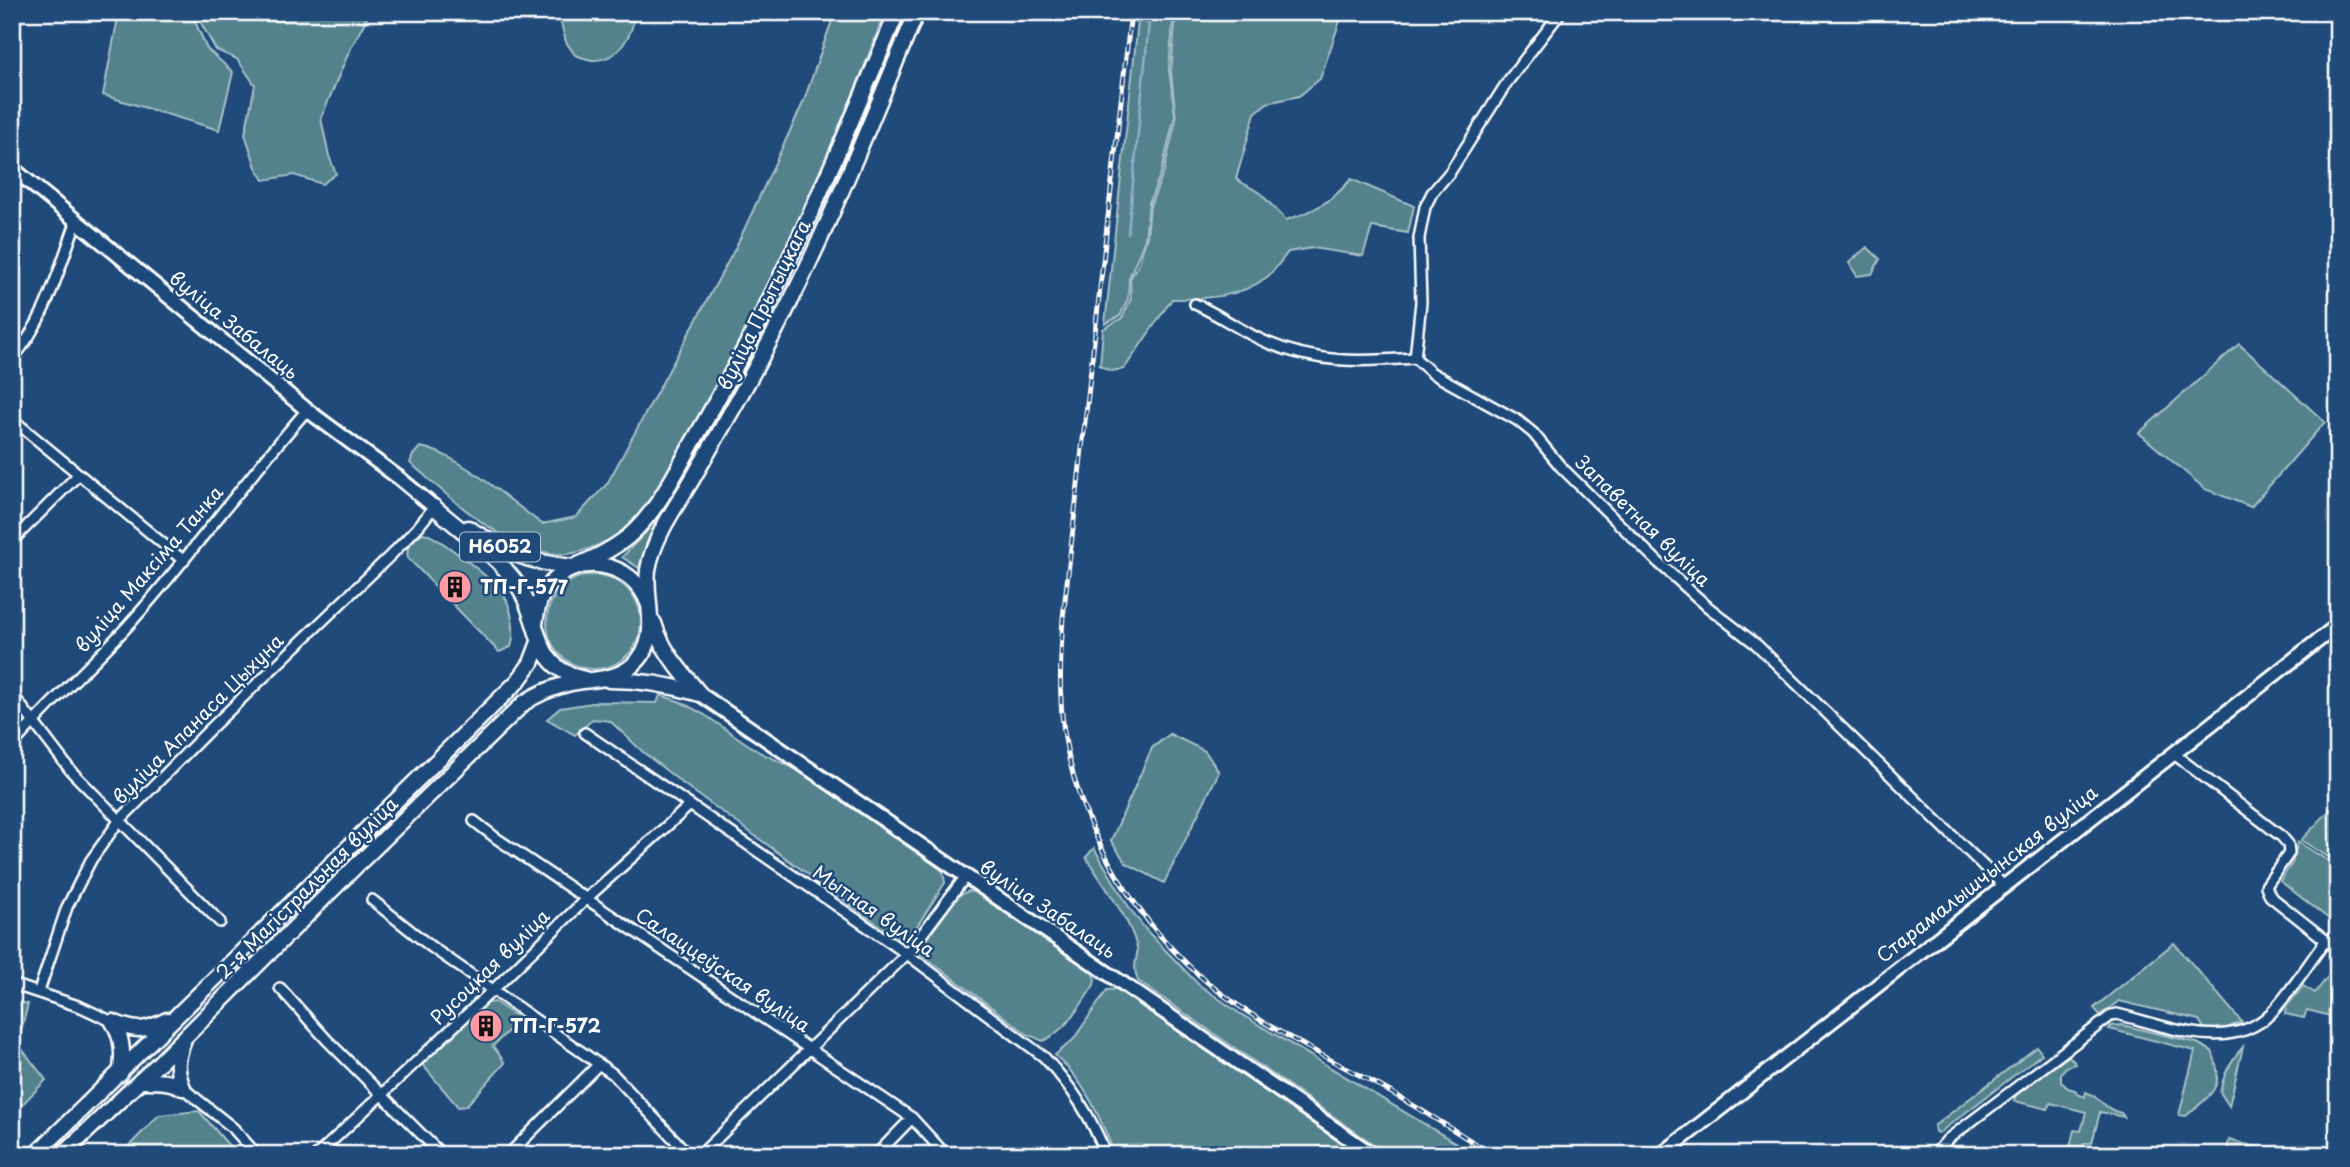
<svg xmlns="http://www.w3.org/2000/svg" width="2350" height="1167" viewBox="0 0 2350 1167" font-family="'Playpen Sans',sans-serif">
  <rect width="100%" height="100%" fill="#1f4a7a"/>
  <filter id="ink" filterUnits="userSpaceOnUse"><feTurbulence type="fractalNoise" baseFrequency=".0143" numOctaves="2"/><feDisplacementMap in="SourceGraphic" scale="14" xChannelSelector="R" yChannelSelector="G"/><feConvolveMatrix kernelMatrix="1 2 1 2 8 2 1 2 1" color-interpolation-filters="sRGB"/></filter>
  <g filter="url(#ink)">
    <g fill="#52828d" stroke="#a8c0c6" stroke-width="2">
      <polygon points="119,12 191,12 207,49 233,72 219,130 103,95"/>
      <polygon points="198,12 370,12 348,54 321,118 329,156 336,174 322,184 294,175 264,180 256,167 245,134 255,85 237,59 216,50 201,23"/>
      <path d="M 558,12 L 635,12 C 633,35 619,61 592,60 C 587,59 580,57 575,55 L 566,42 Z"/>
      <path d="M 835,12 L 885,12 C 835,148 775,280 704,406 C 684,442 664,488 636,519 C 620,537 581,557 556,554 C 499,547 452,498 410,463 L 413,455 L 420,447 C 458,453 510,501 542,524 L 576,517 L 607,484 L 736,247 L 803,103 Z"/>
      <polygon points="1139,12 1174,12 1169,69 1175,115 1162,170 1149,203 1145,239 1129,278 1128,299 1120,316 1105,324"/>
      <path d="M 1176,12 L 1343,12 L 1320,79 L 1299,96 L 1267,103 L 1255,113 L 1236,179 L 1260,193 L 1286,220 C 1314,211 1332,202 1351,179 L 1414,206 L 1408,233 L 1372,227 L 1363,256 L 1313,248 L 1288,252 C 1282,259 1275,271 1267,277 C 1240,298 1204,299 1172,299 L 1124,369 L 1111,371 L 1100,366 L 1103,329 L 1122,318 L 1131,299 L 1130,279 L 1138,265 L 1147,237 L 1150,206 L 1164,171 L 1176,120 L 1171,72 Z"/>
      <polygon points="1867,247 1880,259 1872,274 1857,276 1849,263"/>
      <polygon points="2239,344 2325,422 2251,507 2205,489 2139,433"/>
      <polygon points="667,501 670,503 651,535 639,568 622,557 646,532"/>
      <path d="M 423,533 C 436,534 495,582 503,593 C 512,609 516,631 511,647 L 499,652 L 408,558 C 405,545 413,539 423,533 Z"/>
      <circle cx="594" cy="622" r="47"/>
      <polygon points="660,695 681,702 705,715 759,752 798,770 943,871 945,883 910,937 899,940 682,783 643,752 610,721 593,719 575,735 547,719 560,708 599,702 657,703"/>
      <polygon points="1170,734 1205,751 1219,772 1164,883 1126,863 1111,841 1152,748"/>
      <polygon points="2338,802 2338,863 2301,840"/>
      <polygon points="2298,842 2338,867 2338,926 2280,881 2292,863"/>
      <path d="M 1094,848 L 1130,909 L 1147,931 L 1198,984 L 1239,1013 L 1476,1155 L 1389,1155 L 1138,981 C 1130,961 1141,957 1136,944 C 1128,916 1101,882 1086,857 Z"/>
      <path d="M 969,891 L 976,893 L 1092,972 L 1095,979 L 1094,985 C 1079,1007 1068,1029 1043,1041 L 1027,1034 L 921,954 L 921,947 L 959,895 Z"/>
      <polygon points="2174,943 2242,1022 2227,1028 2205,1030 2199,1020 2119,1001 2100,1015 2094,1008"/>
      <polygon points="2333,970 2338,973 2338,1018 2307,1010 2304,1018 2285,1014 2286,1007 2303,986 2315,993"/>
      <path d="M 1117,989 L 1358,1155 L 1115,1155 C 1101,1119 1085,1081 1055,1055 L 1073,1040 L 1107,990 Z"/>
      <polygon points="12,1001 28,1004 18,1044 46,1080 12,1115"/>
      <polygon points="495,1002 520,1019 493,1046 505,1063 466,1106 458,1107 422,1064 488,1003"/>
      <path d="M 2122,1025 L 2197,1043 L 2212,1051 C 2226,1087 2212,1094 2186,1116 L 2179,1115 L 2195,1051 L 2109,1029 L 2111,1026 Z"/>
      <polygon points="2037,1047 2042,1054 1939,1133 1935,1132 1934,1126"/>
      <path d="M 2243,1047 L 2229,1106 L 2220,1092 C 2224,1074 2230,1061 2243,1047 Z"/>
      <path d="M 2069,1056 L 2076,1064 L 2066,1067 L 2061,1073 L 2061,1082 L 2068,1088 L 2075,1090 L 2077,1094 L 2085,1097 L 2086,1092 C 2102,1098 2105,1110 2121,1113 L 2124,1117 L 2100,1112 L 2092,1143 L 2084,1143 L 2081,1155 L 2068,1155 L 2074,1130 L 2081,1131 L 2086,1112 L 2050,1103 L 2048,1109 L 2014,1101 L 2016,1094 Z"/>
      <polygon points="199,1111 237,1155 120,1155 159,1115"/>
      <polygon points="2229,1140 2288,1155 2226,1155"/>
    </g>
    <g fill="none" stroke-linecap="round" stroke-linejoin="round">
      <polyline stroke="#93b0cb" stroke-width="2.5" points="1128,233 1150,12"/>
      <defs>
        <g id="street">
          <path d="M 1195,304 C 1220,315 1242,332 1266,342 C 1317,364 1361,362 1415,358 L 1432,373 L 1517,420 L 1533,433 L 1561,467 L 1659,563 L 1708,607 L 1757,645 L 2003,885"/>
          <polyline points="1415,358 1421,302 1419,238 1425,207 1432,193 1450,172 1508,81 1561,12"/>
          <path d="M 12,359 C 46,321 59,268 77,220"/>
          <polyline points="12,419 184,561"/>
          <polyline points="12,541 78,475"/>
          <polyline points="12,694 71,771 220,922"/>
          <path d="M 585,733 L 907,954 L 1044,1057 C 1072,1087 1091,1116 1106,1155"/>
          <path d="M 12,746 C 50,701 95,663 134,619 C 194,551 247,478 307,410"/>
          <polyline points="2174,754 2282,837 2288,844 2289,853 2266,886 2270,896 2338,950"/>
          <polyline points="474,821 496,838 912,1118 946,1155"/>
          <polyline points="372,900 430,946 613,1074 689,1155"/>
          <polyline points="12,984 81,1007 113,1022"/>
          <polyline points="280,988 327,1040 442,1155"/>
          <polyline points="39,991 67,907 91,860 119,821 210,729 393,553 418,527 434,507"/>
          <polyline points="183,1088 233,1128 257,1155"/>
          <polyline points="317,1155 494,989 586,899 689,806"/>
          <polyline points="508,1155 599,1064"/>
          <polyline points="700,1155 907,954 966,876"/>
          <polyline points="876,1155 912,1118"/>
          <path d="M 1934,1155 L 1948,1139 L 2112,1015 L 2117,1014 C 2164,1025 2230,1055 2271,1013 C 2291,992 2308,964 2326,940"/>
        </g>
        <g id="secondary">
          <polyline points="12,168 307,410 399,478 434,507"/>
          <polyline points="700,694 1373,1155"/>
          <polyline points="1661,1155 2338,625"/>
        </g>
        <g id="primary">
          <path d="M 434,507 C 461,531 496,554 517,584 C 542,620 530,668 585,679"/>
          <path d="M 468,528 C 509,553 525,562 573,567"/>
          <path d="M 573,567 C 593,559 612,550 629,536 C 659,510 677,469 697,435 C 776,300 837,157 897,12"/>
          <path d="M 654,623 C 662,651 681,671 699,693"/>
          <path d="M 535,624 C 537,611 538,599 547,588 C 575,551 632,560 648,603"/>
          <path d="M 609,680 C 640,680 670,685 700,694"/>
          <path d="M 113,1022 C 136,1032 145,1031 167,1020"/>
          <path d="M 113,1022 C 123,1038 124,1055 120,1074"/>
          <path d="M 183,1043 C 176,1060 176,1071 183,1088"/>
          <path d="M 140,1081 C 154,1081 170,1080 183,1088"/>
          <polyline points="35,1155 518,681 531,663 539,642"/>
          <path d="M 62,1155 L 158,1064 L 357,865 L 524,703 C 537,694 552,688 567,684 C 590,678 614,682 633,665 C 663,639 644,604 648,570 C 650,557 656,542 662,530 C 672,510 686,491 697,471 C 727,420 755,370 782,318 C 833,219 873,114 917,12"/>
        </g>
      </defs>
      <use href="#street" stroke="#fff" stroke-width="14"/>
      <use href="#secondary" stroke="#fff" stroke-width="18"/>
      <use href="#primary" stroke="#fff" stroke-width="19"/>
      <use href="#street" stroke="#1f4a7a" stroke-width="9"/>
      <use href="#secondary" stroke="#1f4a7a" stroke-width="12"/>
      <use href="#primary" stroke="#1f4a7a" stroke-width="14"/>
      <defs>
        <path id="rail" d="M 1131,12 L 1063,618 C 1061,650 1059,682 1062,714 C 1070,806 1119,897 1184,961 C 1234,1012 1313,1050 1376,1084 C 1416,1106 1455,1131 1494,1155"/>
      </defs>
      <use href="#rail" stroke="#fff" stroke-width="5"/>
      <use href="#rail" stroke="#1f4a7a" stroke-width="2.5" stroke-dasharray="8" stroke-linecap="butt"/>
    </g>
  </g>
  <defs>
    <symbol id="building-disc" viewBox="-11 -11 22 22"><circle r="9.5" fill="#ff9aa2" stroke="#1f4a7a"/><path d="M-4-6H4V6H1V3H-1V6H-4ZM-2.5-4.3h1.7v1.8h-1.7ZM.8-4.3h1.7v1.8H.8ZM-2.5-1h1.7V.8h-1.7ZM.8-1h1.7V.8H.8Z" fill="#111"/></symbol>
  </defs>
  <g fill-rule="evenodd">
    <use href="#building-disc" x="436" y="568" width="38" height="38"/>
    <use href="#building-disc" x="467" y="1007" width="38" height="38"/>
  </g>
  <g text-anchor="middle" stroke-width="5" stroke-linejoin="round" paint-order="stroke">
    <rect fill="#1f4a7a" stroke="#bcc9d7" stroke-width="2" x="460" y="532.5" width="80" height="29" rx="5"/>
    <g font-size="18" font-weight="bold" fill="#fff">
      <text x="500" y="553">Н6052</text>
    </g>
    <g font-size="19" fill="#fff" stroke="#1f4a7a">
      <text transform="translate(764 305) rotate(-64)" y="7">вуліца Прытыцкага</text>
      <text transform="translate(234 325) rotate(39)" y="7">вуліца Забалаць</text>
      <text transform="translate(1643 521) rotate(44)" y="7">Запаветная вуліца</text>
      <text transform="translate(149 569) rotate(-49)" y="7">вуліца Максіма Танка</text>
      <text transform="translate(198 719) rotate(-45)" y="7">вуліца Апанаса Цыхуна</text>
      <text transform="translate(1987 874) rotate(-38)" y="7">Старамалышчынская вуліца</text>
      <text transform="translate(307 888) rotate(-45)" y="7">2-я Магістральная вуліца</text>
      <text transform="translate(1048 909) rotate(34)" y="7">вуліца Забалаць</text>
      <text transform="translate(874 911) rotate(35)" y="7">Мытная вуліца</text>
      <text transform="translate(490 967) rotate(-44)" y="7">Русоцкая вуліца</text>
      <text transform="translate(723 970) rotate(34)" y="7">Салаццеўская вуліца</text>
    </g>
    <g font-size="19" font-weight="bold" fill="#fff" stroke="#1f4a7a" text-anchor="start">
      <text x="480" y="594">ТП-Г-577</text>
      <text x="510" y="1033">ТП-Г-572</text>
    </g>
  </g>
  <rect width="2350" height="1167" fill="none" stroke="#1f4a7a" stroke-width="42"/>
  <rect x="21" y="21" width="2308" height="1125" fill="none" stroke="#fff" stroke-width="2.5" filter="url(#ink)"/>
</svg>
